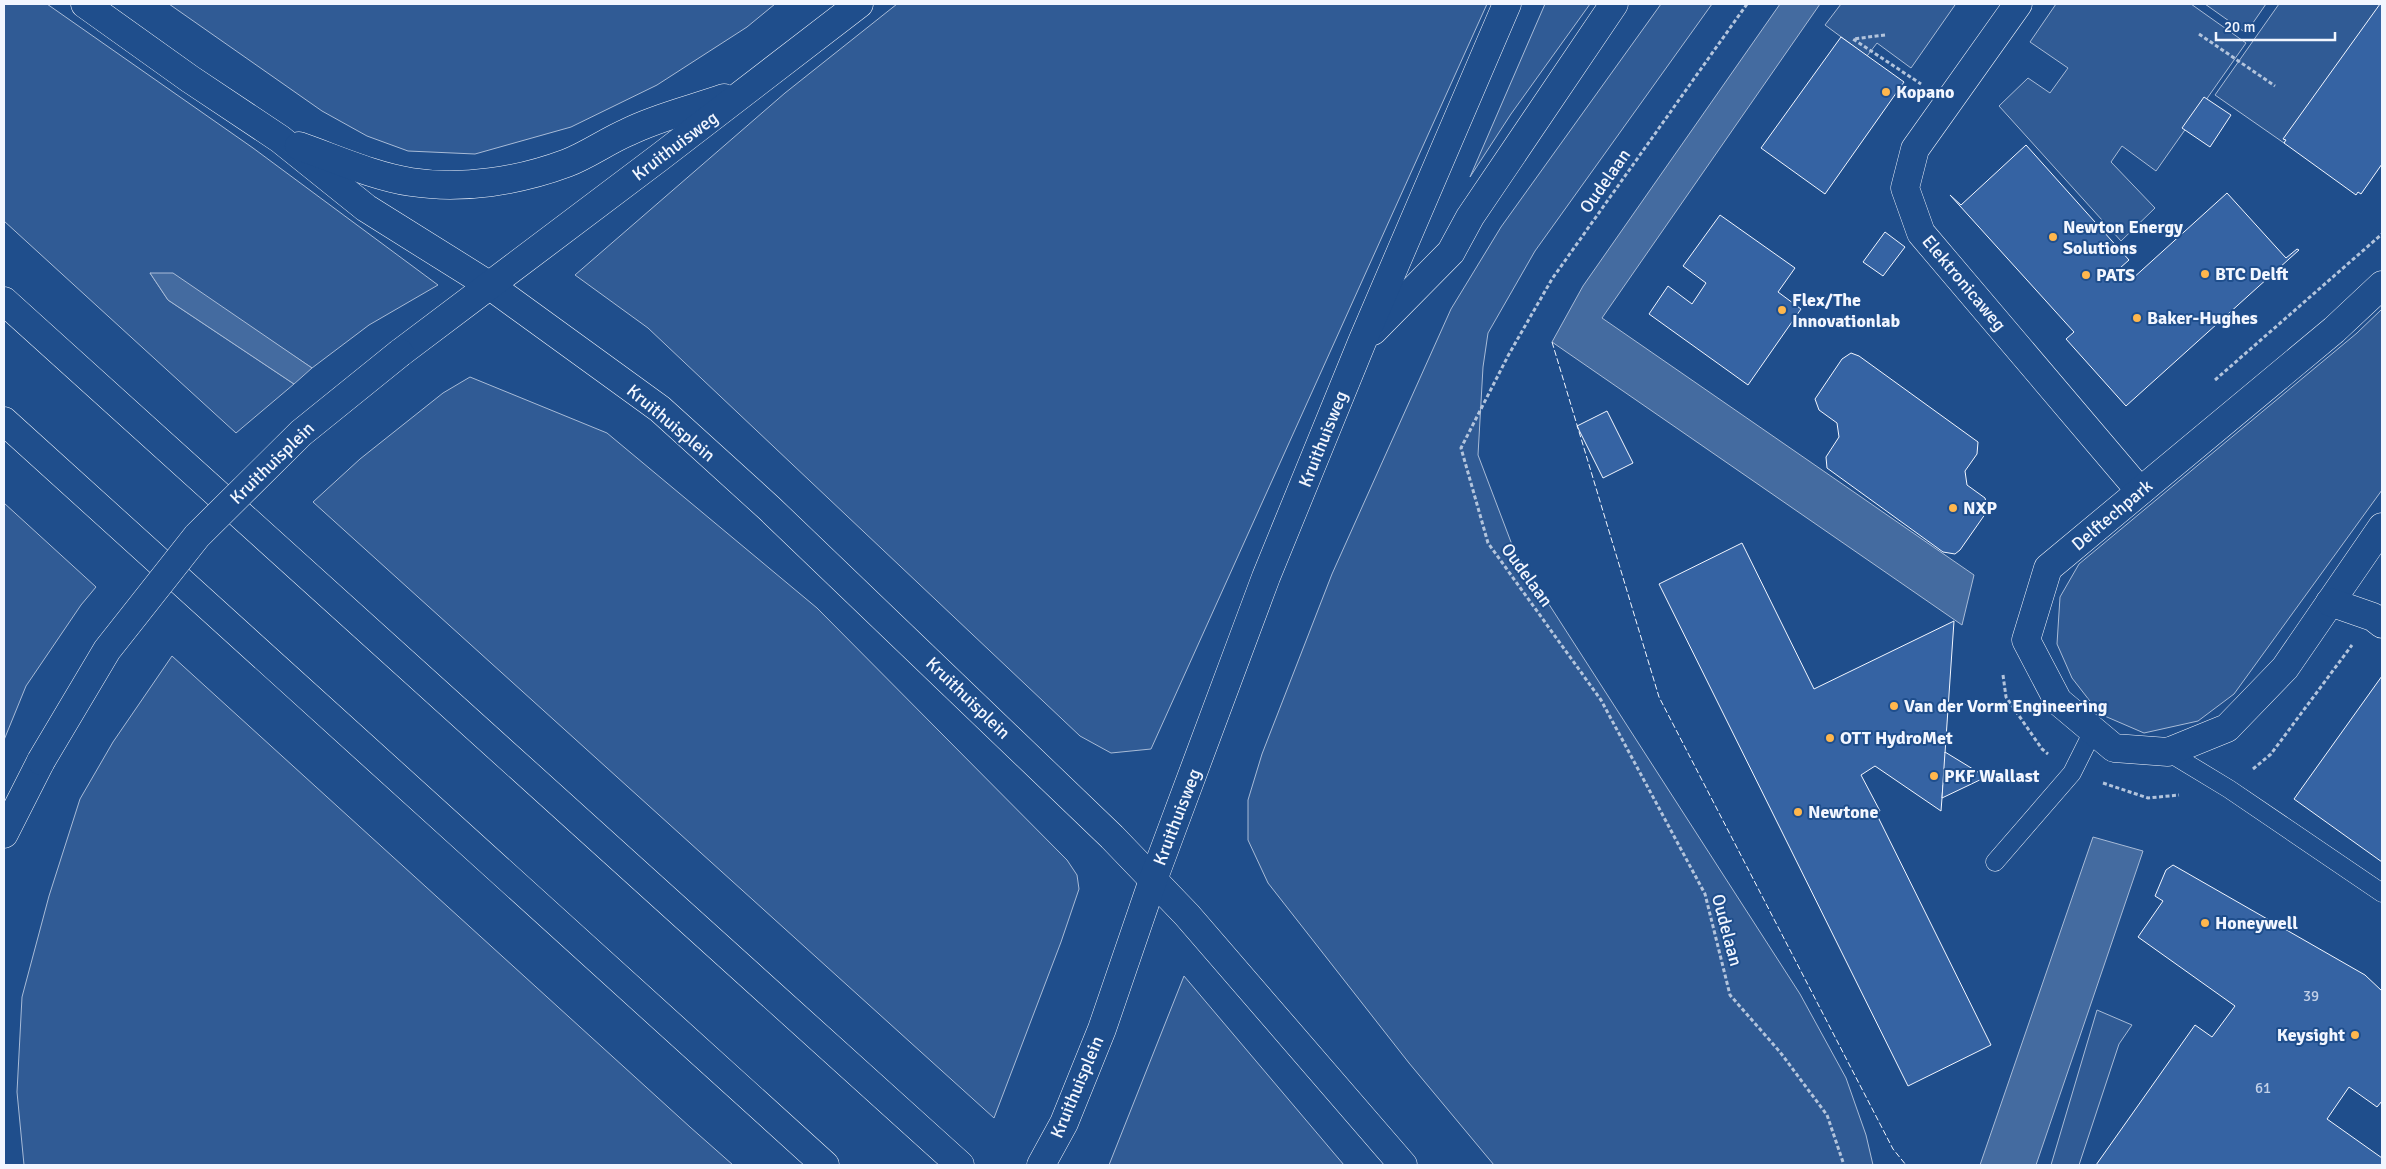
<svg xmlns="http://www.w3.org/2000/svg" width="2386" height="1169" viewBox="0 0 2386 1169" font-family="Signika,sans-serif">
  <rect width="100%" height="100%" fill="#1f4e8c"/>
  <g fill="#305b95" stroke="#a8bbd7">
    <polygon points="4,4 47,4 253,148 438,285 369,325 312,368 258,332 150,273 168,300 294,384 236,433 4,221"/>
    <polygon points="169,4 775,4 747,27 657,85 571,127 475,154 408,151 367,136 322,111"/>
    <polygon points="897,4 1487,4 1151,749 1111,753 1080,736 648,328 575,275 785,93"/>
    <polygon points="1545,4 1590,4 1511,114 1470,177"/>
    <polygon points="1661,4 1712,4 1535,251 1488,333 1483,367 1478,455 1514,550 1800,994 1846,1078 1866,1135 1873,1165 1494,1165 1409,1063 1268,883 1248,840 1248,800 1262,754 1332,574 1451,309 1501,227"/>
    <polygon points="1841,4 1953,4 1955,5 1911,68 1877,43 1867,56 1825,25"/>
    <polygon points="2056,4 2191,4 2246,43 2156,171 2122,146 2111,162 2155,208 2121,241 1999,106 2028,78 2050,93 2068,68 2030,42"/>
    <polygon points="2205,4 2266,4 2246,33"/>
    <polygon points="2279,4 2382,4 2284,143 2215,95"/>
    <polygon points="2382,309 2382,490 2234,694 2198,721 2144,733 2100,714 2072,678 2057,644 2060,597 2079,564 2357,333"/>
    <polygon points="470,377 607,433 817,608 1067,860 1077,875 1079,889 1061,942 994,1118 313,502 360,459 443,393"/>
    <polygon points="4,503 96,587 81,605 26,686 4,740"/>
    <polygon points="172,656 690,1127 733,1165 24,1165 17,1092 22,997 49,896 80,799 113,742"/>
    <polygon points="1184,976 1344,1165 1109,1165"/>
    <polygon points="2097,1010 2132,1025 2119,1044 2079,1165 2051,1165"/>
  </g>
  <g fill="#446ba0" stroke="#a8bbd7">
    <polygon points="1780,4 1820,4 1602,318 1974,575 1962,625 1552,342 1583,286"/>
    <polygon points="150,273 173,273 312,368 294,384 168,300"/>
    <polygon points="2093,837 2143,851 2036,1165 1980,1165"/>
  </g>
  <g fill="#3563a3" stroke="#f2f6ff">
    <polygon points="2380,4 2382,4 2382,164 2361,194 2358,192 2356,195 2284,143 2286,140 2283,139"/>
    <polygon points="1841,37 1904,82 1825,194 1761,148"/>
    <polygon points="2204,97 2231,115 2210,147 2182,128"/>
    <polygon points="2026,145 2129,260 2120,268 2131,280 2227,193 2286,258 2297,249 2299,250 2126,406 2066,339 2074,332 1950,195 1961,205"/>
    <polygon points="1720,215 1795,268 1778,292 1801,309 1748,385 1649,314 1668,286 1692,304 1706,283 1683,266"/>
    <polygon points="1885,232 1905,247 1883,276 1863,262"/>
    <polygon points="1851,353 1859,356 1978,442 1977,454 1965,471 1967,485 1985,498 1988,510 1960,550 1955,554 1943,552 1827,468 1826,457 1839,437 1837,423 1819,410 1815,399 1842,359"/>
    <polygon points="1607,411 1633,463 1603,478 1577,426"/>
    <polygon points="1742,543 1814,689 1954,621 1945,753 1972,771 1943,785 1941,811 1875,766 1861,775 1880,811 1876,813 1991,1045 1908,1086 1659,584"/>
    <polygon points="2382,676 2382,862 2294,799"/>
    <polygon points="1945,752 1986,777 1942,798"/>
    <polygon points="2173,865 2365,975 2382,991 2382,1101 2377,1107 2349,1087 2327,1119 2382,1158 2382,1165 2096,1165 2195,1025 2212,1037 2235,1006 2138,937 2163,901 2155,896 2166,870"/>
  </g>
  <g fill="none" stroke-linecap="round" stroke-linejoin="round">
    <defs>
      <g id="lane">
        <polyline points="2168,752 2229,789 2382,893"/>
        <polyline points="1995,862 2072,773 2093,731"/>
      </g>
      <g id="street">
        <polyline points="2018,4 1915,149 1905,188 1921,233 2140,491"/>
        <polyline points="2382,285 2334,330 2048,568 2026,640 2058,701 2114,748 2168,752 2227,728 2285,668 2382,527"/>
        <polyline points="2330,602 2373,617 2382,624"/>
      </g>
      <g id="highway">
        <polyline points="85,4 190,79 280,139 366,208 489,285 660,409 769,508 1112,837 1187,915 1403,1165"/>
        <path d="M 299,146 C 336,159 373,176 411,182 C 462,190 519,181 567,163 C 588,155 607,141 628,132 C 658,117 693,109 724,98"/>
        <polyline points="4,301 960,1165"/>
        <polyline points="1373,331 1451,252 1470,217 1614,4"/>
        <polyline points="400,353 660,157 859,4"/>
        <polyline points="4,421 825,1165"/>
        <polyline points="4,834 41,761"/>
        <polyline points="1041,1165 1064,1123 1102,1029 1153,880 1266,577 1362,342 1507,4"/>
      </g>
    </defs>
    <use href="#lane" stroke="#f2f6ff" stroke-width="19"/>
    <use href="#street" stroke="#f2f6ff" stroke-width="29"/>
    <use href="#highway" stroke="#f2f6ff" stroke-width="29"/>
    <g stroke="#b3c4dc" stroke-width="3" stroke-dasharray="4 2.5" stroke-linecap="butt">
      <polyline points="1747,4 1552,279 1509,354 1461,448 1488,543 1601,700 1705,894 1730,995 1780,1052 1827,1115 1844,1165"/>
      <polyline points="2199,34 2275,86"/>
      <polyline points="1885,35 1853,39 1921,84"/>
      <polyline points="2215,380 2382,234"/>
      <polyline points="2003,675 2006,697 2042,749 2048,754"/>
      <polyline points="2253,769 2271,754 2352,645"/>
      <polyline points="2103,783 2148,798 2179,795"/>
    </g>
    <use href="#lane" stroke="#1f4e8c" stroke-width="18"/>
    <use href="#street" stroke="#1f4e8c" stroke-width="28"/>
    <use href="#highway" stroke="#1f4e8c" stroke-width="28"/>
    <defs>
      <polyline id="highway-bridge" points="41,761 107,650 197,536 301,433 400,353"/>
    </defs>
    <use href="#highway-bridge" stroke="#f2f6ff" stroke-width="29" stroke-linecap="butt"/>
    <use href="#highway-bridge" stroke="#1f4e8c" stroke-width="28"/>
    <polyline stroke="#f2f6ff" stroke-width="1" stroke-dasharray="6 2.5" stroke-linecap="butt" points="1552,342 1659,697 1893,1149 1906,1165"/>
  </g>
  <g fill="#ffb74d" stroke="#1f4e8c" stroke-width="2">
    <circle cx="1886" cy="92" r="5"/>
    <circle cx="2053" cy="237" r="5"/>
    <circle cx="2205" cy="274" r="5"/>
    <circle cx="2086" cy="275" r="5"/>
    <circle cx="1782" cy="310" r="5"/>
    <circle cx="2137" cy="318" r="5"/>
    <circle cx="1953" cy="508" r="5"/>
    <circle cx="1894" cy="706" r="5"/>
    <circle cx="1830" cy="738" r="5"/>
    <circle cx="1934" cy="776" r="5"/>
    <circle cx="1798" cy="812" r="5"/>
    <circle cx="2205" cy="923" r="5"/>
    <circle cx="2355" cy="1035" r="5"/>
  </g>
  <g text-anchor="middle" stroke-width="4" stroke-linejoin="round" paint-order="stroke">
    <g font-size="15" fill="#c3d1e8">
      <text x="2311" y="1001">39</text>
      <text x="2263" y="1093">61</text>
    </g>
    <g font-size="18" font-weight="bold" fill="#f2f6ff" stroke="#1f4e8c" text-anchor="start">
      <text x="1896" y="98">Kopano</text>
      <text x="2063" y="233">Newton Energy<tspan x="2063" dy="21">Solutions</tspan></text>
      <text x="2215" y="280">BTC Delft</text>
      <text x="2096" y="281">PATS</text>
      <text x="1792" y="306">Flex/The<tspan x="1792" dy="21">Innovationlab</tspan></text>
      <text x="2147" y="324">Baker-Hughes</text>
      <text x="1963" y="514">NXP</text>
      <text x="1904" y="712">Van der Vorm Engineering</text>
      <text x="1840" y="744">OTT HydroMet</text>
      <text x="1944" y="782">PKF Wallast</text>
      <text x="1808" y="818">Newtone</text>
      <text x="2215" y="929">Honeywell</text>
      <text x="2345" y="1041" text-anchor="end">Keysight</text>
    </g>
    <g font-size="18" fill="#f2f6ff" stroke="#1f4e8c">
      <text transform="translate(675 146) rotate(-37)" y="6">Kruithuisweg</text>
      <text transform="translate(1605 181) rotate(-55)" y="6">Oudelaan</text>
      <text transform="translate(1964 283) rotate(50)" y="6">Elektronicaweg</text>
      <text transform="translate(671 423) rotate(40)" y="6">Kruithuisplein</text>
      <text transform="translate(1323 439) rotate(-68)" y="6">Kruithuisweg</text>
      <text transform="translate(272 463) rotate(-44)" y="6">Kruithuisplein</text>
      <text transform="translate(2112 515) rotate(-40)" y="6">Delftechpark</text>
      <text transform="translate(1527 575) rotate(54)" y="6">Oudelaan</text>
      <text transform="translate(968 698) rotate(44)" y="6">Kruithuisplein</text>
      <text transform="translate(1177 817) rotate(-69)" y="6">Kruithuisweg</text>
      <text transform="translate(1727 930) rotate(75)" y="6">Oudelaan</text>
      <text transform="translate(1077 1087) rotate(-67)" y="6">Kruithuisplein</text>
    </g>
  </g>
  <rect width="2386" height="1169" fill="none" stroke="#f2f6ff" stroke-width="10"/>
  <path d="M2216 32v8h119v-8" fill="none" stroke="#f2f6ff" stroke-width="2.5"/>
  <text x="2224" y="32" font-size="15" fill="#f2f6ff" stroke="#1f4e8c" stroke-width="4" paint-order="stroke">20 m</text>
</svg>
